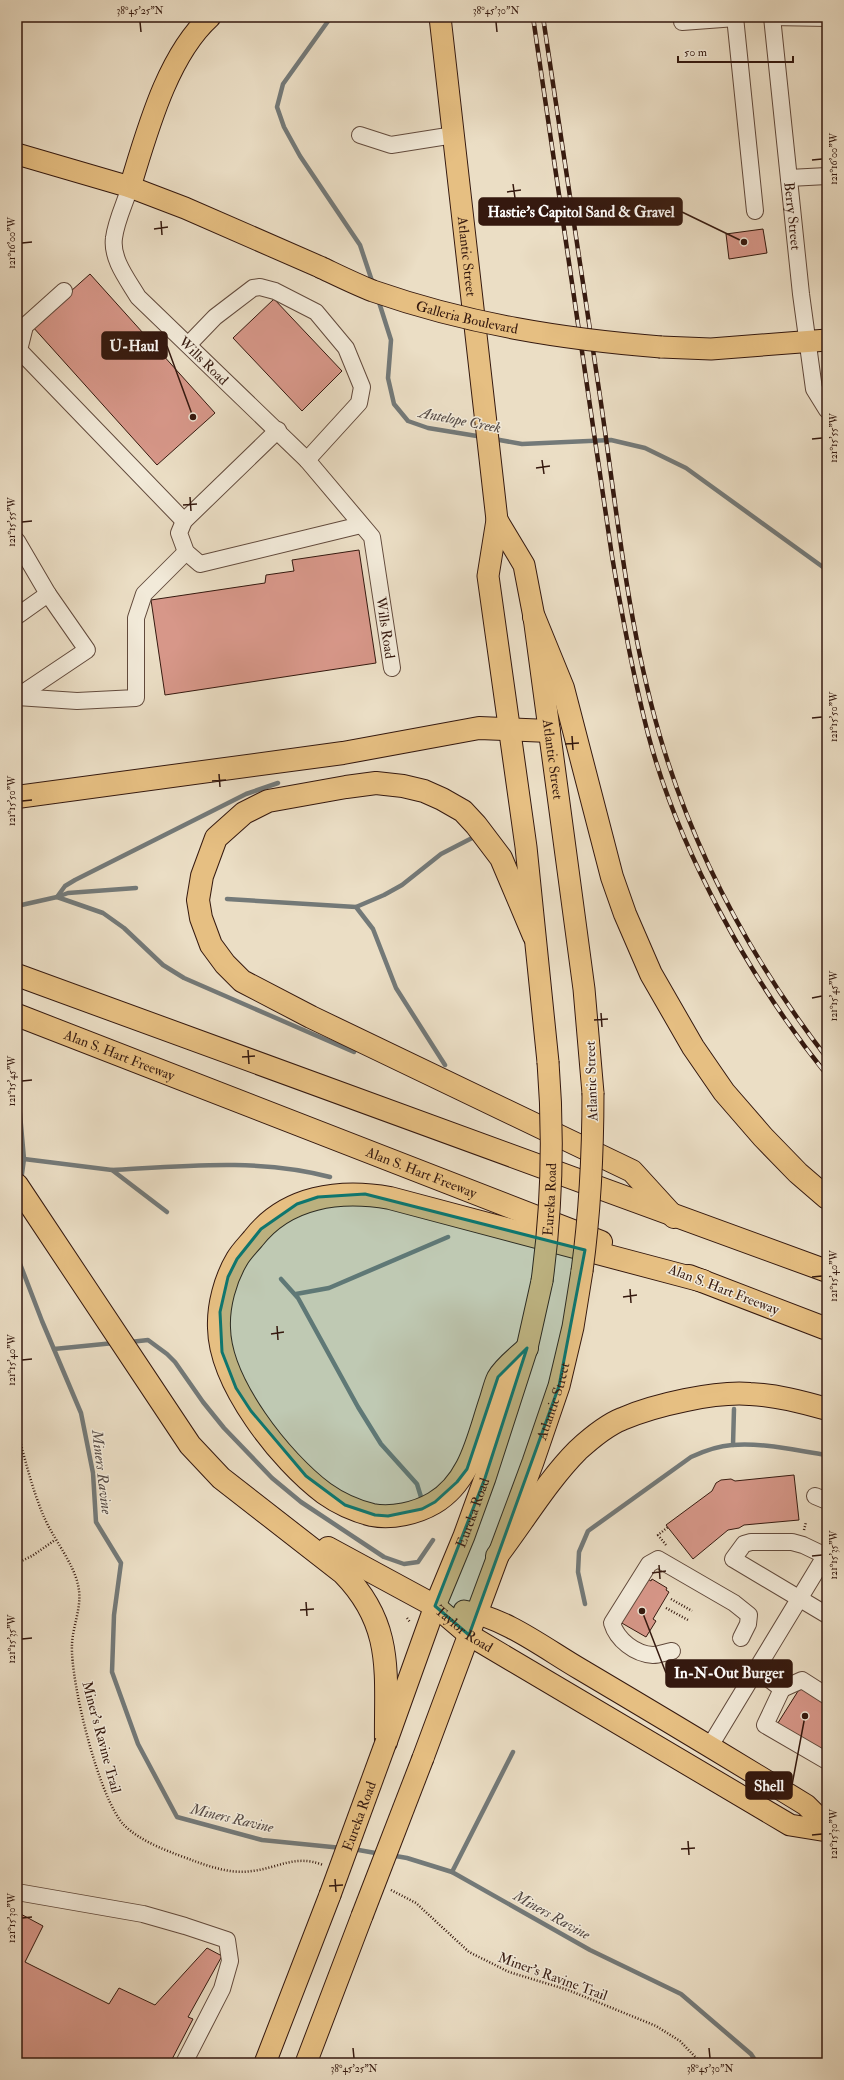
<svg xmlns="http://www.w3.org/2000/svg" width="844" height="2080" viewBox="0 0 844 2080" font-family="'IM FELL Double Pica',serif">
  <rect width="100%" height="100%" fill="#ebdec5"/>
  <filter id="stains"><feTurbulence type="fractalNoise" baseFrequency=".005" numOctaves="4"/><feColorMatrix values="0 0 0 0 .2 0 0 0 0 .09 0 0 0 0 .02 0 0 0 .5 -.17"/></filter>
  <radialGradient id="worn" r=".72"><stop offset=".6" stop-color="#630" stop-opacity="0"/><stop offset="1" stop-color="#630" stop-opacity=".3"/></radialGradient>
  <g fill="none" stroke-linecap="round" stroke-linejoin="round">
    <g stroke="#737978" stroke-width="4.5">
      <polyline points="331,17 283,84 277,107 284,127 300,156 360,245 373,284"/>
      <polyline points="378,299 391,340 388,378 394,404 408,421 428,428 483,437"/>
      <polyline points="494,439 522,444 611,440 645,448 686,468 827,570"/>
      <polyline points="278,783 246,794 75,880 65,886 57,897 103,913 124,928 163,965 184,978 354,1052"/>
      <polyline points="227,899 356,907 373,929 396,988 445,1065"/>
      <polyline points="17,906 57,897 68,893 136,888"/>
      <polyline points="356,907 384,895 402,885 441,854 474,837"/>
      <polyline points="17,1081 24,1159 21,1181"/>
      <polyline points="24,1159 112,1170 167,1212"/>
      <path d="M 112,1170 C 183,1166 260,1158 330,1177"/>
      <polyline points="17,1212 19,1200"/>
      <polyline points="17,1245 17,1256 42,1321 81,1413 93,1473 96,1522 121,1563 114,1615 112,1672 138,1744 177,1817 262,1840 342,1848"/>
      <polyline points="281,1279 298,1298 358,1407 381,1444 417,1484 421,1497"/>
      <polyline points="296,1294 329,1288 448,1237"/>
      <polyline points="130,1342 148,1340 167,1354 175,1362 203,1402 224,1428 272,1478 301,1502 384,1557 404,1564 418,1562 433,1540"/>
      <polyline points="54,1349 114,1343"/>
      <polyline points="733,1445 734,1409"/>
      <path d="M 585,1604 L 578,1572 L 579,1552 L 588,1531 L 691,1457 C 704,1451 717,1446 732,1445 C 761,1442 798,1451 827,1455"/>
      <polyline points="353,1849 381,1854"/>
      <polyline points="390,1855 407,1858 452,1872 590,1950 681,1994 751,2054 757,2063"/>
      <polyline points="452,1872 513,1752"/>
    </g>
  </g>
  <g fill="#d79789" stroke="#35190f">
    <polygon points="763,229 767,253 729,259 726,234"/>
    <polygon points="90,274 215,413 157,465 32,326"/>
    <polygon points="274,299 342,371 302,411 233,338"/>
    <polygon points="359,550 376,663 165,695 151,600 265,583 266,575 294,571 292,560"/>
    <polygon points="794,1475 799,1520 744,1525 739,1528 728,1530 693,1559 666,1525 712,1491 716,1483 721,1480 731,1479 735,1481"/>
    <polygon points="646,1578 651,1581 652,1579 667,1588 666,1590 669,1592 653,1619 656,1621 646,1637 620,1622"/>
    <polygon points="800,1688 827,1705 827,1752 776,1726"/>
    <polygon points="17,1912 43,1926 25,1962 109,2004 119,1988 155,2005 207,1948 222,1956 188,2017 193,2019 170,2063 17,2063"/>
  </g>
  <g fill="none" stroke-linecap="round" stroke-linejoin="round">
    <defs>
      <g id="minor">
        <polyline points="682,17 682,22 736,18"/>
        <polyline points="735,17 755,211"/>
        <path id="s1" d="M 772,17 L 801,294 L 814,389 L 827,410"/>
        <polyline points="772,17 827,18"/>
        <polyline points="360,135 391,145 454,135"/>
        <polyline points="789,178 827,176"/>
        <path id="s2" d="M 130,187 C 125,203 116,221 114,238 C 111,259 128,280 138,297 L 307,460 L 372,537 L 392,668"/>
        <polyline points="64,291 25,326 19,350 184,521"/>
        <polyline points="189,344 215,317 253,288 260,287 275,291 316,312 346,348 362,387 359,403 307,460"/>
        <polyline points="278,430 184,521 179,533 186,552 200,564 361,525"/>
        <polyline points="17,541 48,594"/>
        <polyline points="17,616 48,594 87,650 17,697"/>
        <polyline points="17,697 77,701 136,698 136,618 144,594 186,552"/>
        <polyline points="815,1496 827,1501"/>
        <polyline points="826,1556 803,1545 792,1542 751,1542 744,1544 733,1559 827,1615"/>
        <path d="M 672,1651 C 666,1652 659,1655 653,1655 C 635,1654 617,1640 612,1623 L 649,1564 L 658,1559 L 734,1603 L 749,1615 L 748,1624 L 741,1638"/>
        <polyline points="757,1670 782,1689 765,1725 827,1761"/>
        <polyline points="782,1689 802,1680 827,1696"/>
        <polyline points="710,1746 827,1553"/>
        <polyline points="17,1892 143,1914 185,1926 227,1940 230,1961 222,1989 184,2063"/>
      </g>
      <g id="major">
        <path id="s3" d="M 440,17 L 497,520 L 488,576 L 526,847 L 548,1062"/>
        <polyline points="17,154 130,187 185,208 320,267"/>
        <path d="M 130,187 C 147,132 167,56 210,17"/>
        <polyline points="661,347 711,349 827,340"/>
        <path id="s4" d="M 497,520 L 524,565 L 534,617 L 584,989 L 593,1093"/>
        <path id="s5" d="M 435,1606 L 469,1635 L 790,1825 L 827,1831"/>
        <path d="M 464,1611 C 506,1618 544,1648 580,1669 C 656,1714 731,1759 806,1805 L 827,1826"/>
        <path id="s6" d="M 387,1740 L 435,1606 L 464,1536 L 485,1478 L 527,1348 L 542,1281"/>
        <path id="s7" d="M 423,1758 L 533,1462 L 559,1386 L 573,1327 L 582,1271"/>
        <polyline points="265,2063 330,1895"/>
        <polyline points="306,2063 362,1916"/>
      </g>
      <g id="highway">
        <polyline points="534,617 563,688 612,877 625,914 651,974 693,1047 724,1092 763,1137 798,1173 827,1198"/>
        <polyline points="17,797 343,753 479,728 549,731"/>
        <polyline points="534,936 501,858 476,825 463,811 442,799 424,791 403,786 376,783 346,787 268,801 244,813 216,838 202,876 198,900 201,918 211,945 225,964 242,981 311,1017 632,1171 674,1217"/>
        <polyline points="17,975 827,1271"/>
        <path id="s8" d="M 17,1015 L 601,1242"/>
        <path d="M 17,1185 L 190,1445 L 221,1478 L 343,1573 C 395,1626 385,1675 386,1742"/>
        <polyline points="689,1276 827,1329"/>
        <path d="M 527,1348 C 518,1357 504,1367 498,1378 C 495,1384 493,1393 491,1399 C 478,1437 471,1481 434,1503 C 417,1513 392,1519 372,1515 C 356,1511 338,1503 324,1493 C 281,1461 220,1384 219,1328 C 218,1306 225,1279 237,1259 C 241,1252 248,1245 253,1239 C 286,1196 340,1189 390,1198 L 703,1281"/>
        <polyline points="328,1548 435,1606"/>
        <path d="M 497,1556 C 523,1522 548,1480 578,1450 C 590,1439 607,1425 622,1419 C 654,1405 716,1391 750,1394 C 776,1395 802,1402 827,1409"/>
      </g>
    </defs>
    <use href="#minor" stroke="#624a3c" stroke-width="18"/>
    <use href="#major" stroke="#35190f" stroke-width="23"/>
    <use href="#highway" stroke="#35190f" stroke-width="24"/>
    <g stroke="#35190f" stroke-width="2.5" stroke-dasharray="1 2" stroke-linecap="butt">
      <path d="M 17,1430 C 25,1459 32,1489 44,1517 C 53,1538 74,1564 78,1585 C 83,1605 73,1624 72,1644 C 70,1681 99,1799 124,1825 C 142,1843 173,1853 197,1862 C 214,1868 233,1874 252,1871 C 279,1868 295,1854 323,1865"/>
      <polyline points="804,1530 806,1522"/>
      <polyline points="666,1545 658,1535 668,1527"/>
      <polyline points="17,1563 32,1556 55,1540"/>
      <polyline points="671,1599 692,1611"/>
      <polyline points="666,1608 688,1620"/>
      <polyline points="407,1618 410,1622"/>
      <polyline points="391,1890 416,1903 469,1952 509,1972 568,1990 656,2026 680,2041 701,2063"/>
    </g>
    <use href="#minor" stroke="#f2ead9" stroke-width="16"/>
    <use href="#major" stroke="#e6bf82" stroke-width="21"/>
    <use href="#highway" stroke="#e6bf82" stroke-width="22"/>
    <defs>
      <g id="rail">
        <path d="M 533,17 L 612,556 C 622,616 633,675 648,734 C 679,851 751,981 827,1075"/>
        <path d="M 543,17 C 562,146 582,274 601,403 C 617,513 628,625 659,733 C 693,851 752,961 827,1058"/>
      </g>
    </defs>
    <use href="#rail" stroke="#35190f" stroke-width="4.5"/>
    <use href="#rail" stroke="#f2ead9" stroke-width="3" stroke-dasharray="9" stroke-linecap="butt"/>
    <defs>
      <g id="major-bridge">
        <path id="s9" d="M 320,267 C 337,275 355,284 373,291 C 468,324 561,339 661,347"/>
        <path d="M 582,1271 C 590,1212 593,1153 593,1093"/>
        <path id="s10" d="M 542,1281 C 552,1207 554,1136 548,1062"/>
        <path id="s11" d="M 330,1895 L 386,1742"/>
        <polyline points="362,1916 423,1758"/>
      </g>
    </defs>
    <use href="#major-bridge" stroke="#35190f" stroke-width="23" stroke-linecap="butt"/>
    <use href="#major-bridge" stroke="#e6bf82" stroke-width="21"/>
  </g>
  <path fill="#0f766e" fill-opacity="0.2" stroke="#0f766e" stroke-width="3" stroke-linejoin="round" d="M 365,1194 L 585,1250 L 559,1386 L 469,1635 L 435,1606 L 485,1478 L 527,1348 L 498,1377 L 467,1469 L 457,1482 L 435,1502 L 422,1509 L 388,1516 L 375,1515 L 345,1505 L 306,1476 L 251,1411 L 236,1388 L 222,1352 L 220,1312 L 228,1277 L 237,1259 L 261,1229 L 297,1204 L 318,1197 Z"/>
  <path fill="none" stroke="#35190f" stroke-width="1.5" d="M 140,22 L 141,32M 496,22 L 497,32M 812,160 L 822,159M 513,184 L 515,198M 507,192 L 521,190M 161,221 L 162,235M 154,229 L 168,227M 22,243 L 32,242M 812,439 L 822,438M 542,460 L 544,474M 536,468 L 550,466M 190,497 L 191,511M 183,505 L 197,504M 22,522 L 32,521M 812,718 L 822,717M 572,736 L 573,750M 565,744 L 579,743M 219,774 L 220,787M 212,781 L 226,780M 22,801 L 32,800M 812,998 L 822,996M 601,1013 L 602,1027M 594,1020 L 608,1019M 248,1050 L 249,1064M 242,1057 L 255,1056M 22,1081 L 32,1080M 812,1277 L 822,1276M 630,1289 L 631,1303M 623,1297 L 637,1295M 277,1326 L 278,1340M 271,1334 L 284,1332M 22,1360 L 32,1359M 812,1556 L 822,1555M 659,1565 L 660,1579M 652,1573 L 666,1571M 306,1602 L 307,1616M 300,1610 L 314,1609M 22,1639 L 32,1638M 812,1835 L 822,1834M 688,1841 L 689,1855M 681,1849 L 695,1848M 335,1879 L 336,1892M 329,1886 L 343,1885M 22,1918 L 32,1917M 353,2048 L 354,2058M 709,2048 L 710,2058"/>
  <g text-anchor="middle" stroke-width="3" stroke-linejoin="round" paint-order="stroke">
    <g font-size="14" fill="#35190f" stroke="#f2ead9">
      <text dy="5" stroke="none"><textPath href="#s1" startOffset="200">Berry Street</textPath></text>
      <text dy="5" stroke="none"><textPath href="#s3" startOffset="241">Atlantic Street</textPath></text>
      <text dy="5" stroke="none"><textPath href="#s9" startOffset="156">Galleria Boulevard</textPath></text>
      <text dy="5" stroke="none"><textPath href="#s2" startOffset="210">Wills Road</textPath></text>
      <text dy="5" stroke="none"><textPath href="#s2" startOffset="546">Wills Road</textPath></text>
      <text dy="5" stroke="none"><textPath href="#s4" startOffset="249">Atlantic Street</textPath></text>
      <text dy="5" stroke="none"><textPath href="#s8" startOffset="110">Alan S. Hart Freeway</textPath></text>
      <text transform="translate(591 1081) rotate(-92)" y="5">Atlantic Street</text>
      <text dy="5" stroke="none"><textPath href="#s8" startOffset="434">Alan S. Hart Freeway</textPath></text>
      <text dy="5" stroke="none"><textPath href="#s10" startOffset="82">Eureka Road</textPath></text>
      <text transform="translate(724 1289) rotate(21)" y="5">Alan S. Hart Freeway</text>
      <text dy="5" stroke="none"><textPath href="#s7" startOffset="380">Atlantic Street</textPath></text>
      <text dy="5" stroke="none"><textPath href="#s6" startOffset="243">Eureka Road</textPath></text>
      <text dy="5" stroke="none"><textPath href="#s5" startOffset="37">Taylor Road</textPath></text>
      <text transform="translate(102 1737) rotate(75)" y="5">Miner's Ravine Trail</text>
      <text dy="5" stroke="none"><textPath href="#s11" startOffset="84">Eureka Road</textPath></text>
      <text transform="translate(553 1976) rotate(20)" y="5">Miner's Ravine Trail</text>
    </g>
    <g font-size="15" font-style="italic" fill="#544944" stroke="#f2ead9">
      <text transform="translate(460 420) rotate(11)" y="5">Antelope Creek</text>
      <text transform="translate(102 1472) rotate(83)" y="5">Miners Ravine</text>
      <text transform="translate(232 1818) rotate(13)" y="5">Miners Ravine</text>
      <text transform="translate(552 1915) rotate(29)" y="5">Miners Ravine</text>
    </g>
  </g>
  <path fill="none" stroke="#35190f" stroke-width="1.5" d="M744 242L682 212M193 417L167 346M642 1611L666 1673M805 1716L792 1785"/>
  <g fill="#35190f" stroke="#f2ead9" stroke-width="1.5">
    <circle cx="744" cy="242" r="4"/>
    <circle cx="193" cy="417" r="4"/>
    <circle cx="642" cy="1611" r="4"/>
    <circle cx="805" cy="1716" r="4"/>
  </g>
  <g fill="#35190f" stroke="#35190f" stroke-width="1.5">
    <rect x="479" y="198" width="203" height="27" rx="4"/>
    <rect x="102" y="332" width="65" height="27" rx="4"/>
    <rect x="666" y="1660" width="126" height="27" rx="4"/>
    <rect x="746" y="1772" width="46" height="27" rx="4"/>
  </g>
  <g font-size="15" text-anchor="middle" font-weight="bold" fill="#fff">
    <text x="581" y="217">Hastie's Capitol Sand &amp; Gravel</text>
    <text x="134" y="351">U-Haul</text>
    <text x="729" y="1678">In-N-Out Burger</text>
    <text x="769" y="1791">Shell</text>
  </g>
  <rect width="844" height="2080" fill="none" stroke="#ebdec5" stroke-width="44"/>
  <path d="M678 56v6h115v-6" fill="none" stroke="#35190f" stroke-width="2"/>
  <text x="684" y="56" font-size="12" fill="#35190f" stroke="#f2ead9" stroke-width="3" paint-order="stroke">50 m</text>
  <rect x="22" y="22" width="800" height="2036" fill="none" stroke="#35190f" stroke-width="1.5"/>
  <g font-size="10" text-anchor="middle" fill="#35190f">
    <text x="140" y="14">38°45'25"N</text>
    <text x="496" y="14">38°45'30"N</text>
    <text transform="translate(833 159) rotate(-90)" y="4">121°16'00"W</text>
    <text transform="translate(11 243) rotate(-90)" y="4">121°16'00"W</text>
    <text transform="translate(833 438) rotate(-90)" y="4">121°15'55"W</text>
    <text transform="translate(11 522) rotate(-90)" y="4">121°15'55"W</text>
    <text transform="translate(833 717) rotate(-90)" y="4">121°15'50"W</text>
    <text transform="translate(11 801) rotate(-90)" y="4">121°15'50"W</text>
    <text transform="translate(833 996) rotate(-90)" y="4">121°15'45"W</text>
    <text transform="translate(11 1081) rotate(-90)" y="4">121°15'45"W</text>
    <text transform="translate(833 1276) rotate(-90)" y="4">121°15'40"W</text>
    <text transform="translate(11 1360) rotate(-90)" y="4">121°15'40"W</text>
    <text transform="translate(833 1555) rotate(-90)" y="4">121°15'35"W</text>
    <text transform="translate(11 1639) rotate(-90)" y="4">121°15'35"W</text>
    <text transform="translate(833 1834) rotate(-90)" y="4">121°15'30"W</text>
    <text transform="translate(11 1918) rotate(-90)" y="4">121°15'30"W</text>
    <text x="354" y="2072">38°45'25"N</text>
    <text x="710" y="2072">38°45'30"N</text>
  </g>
  <rect width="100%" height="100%" filter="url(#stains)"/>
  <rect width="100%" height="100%" fill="url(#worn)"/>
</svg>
